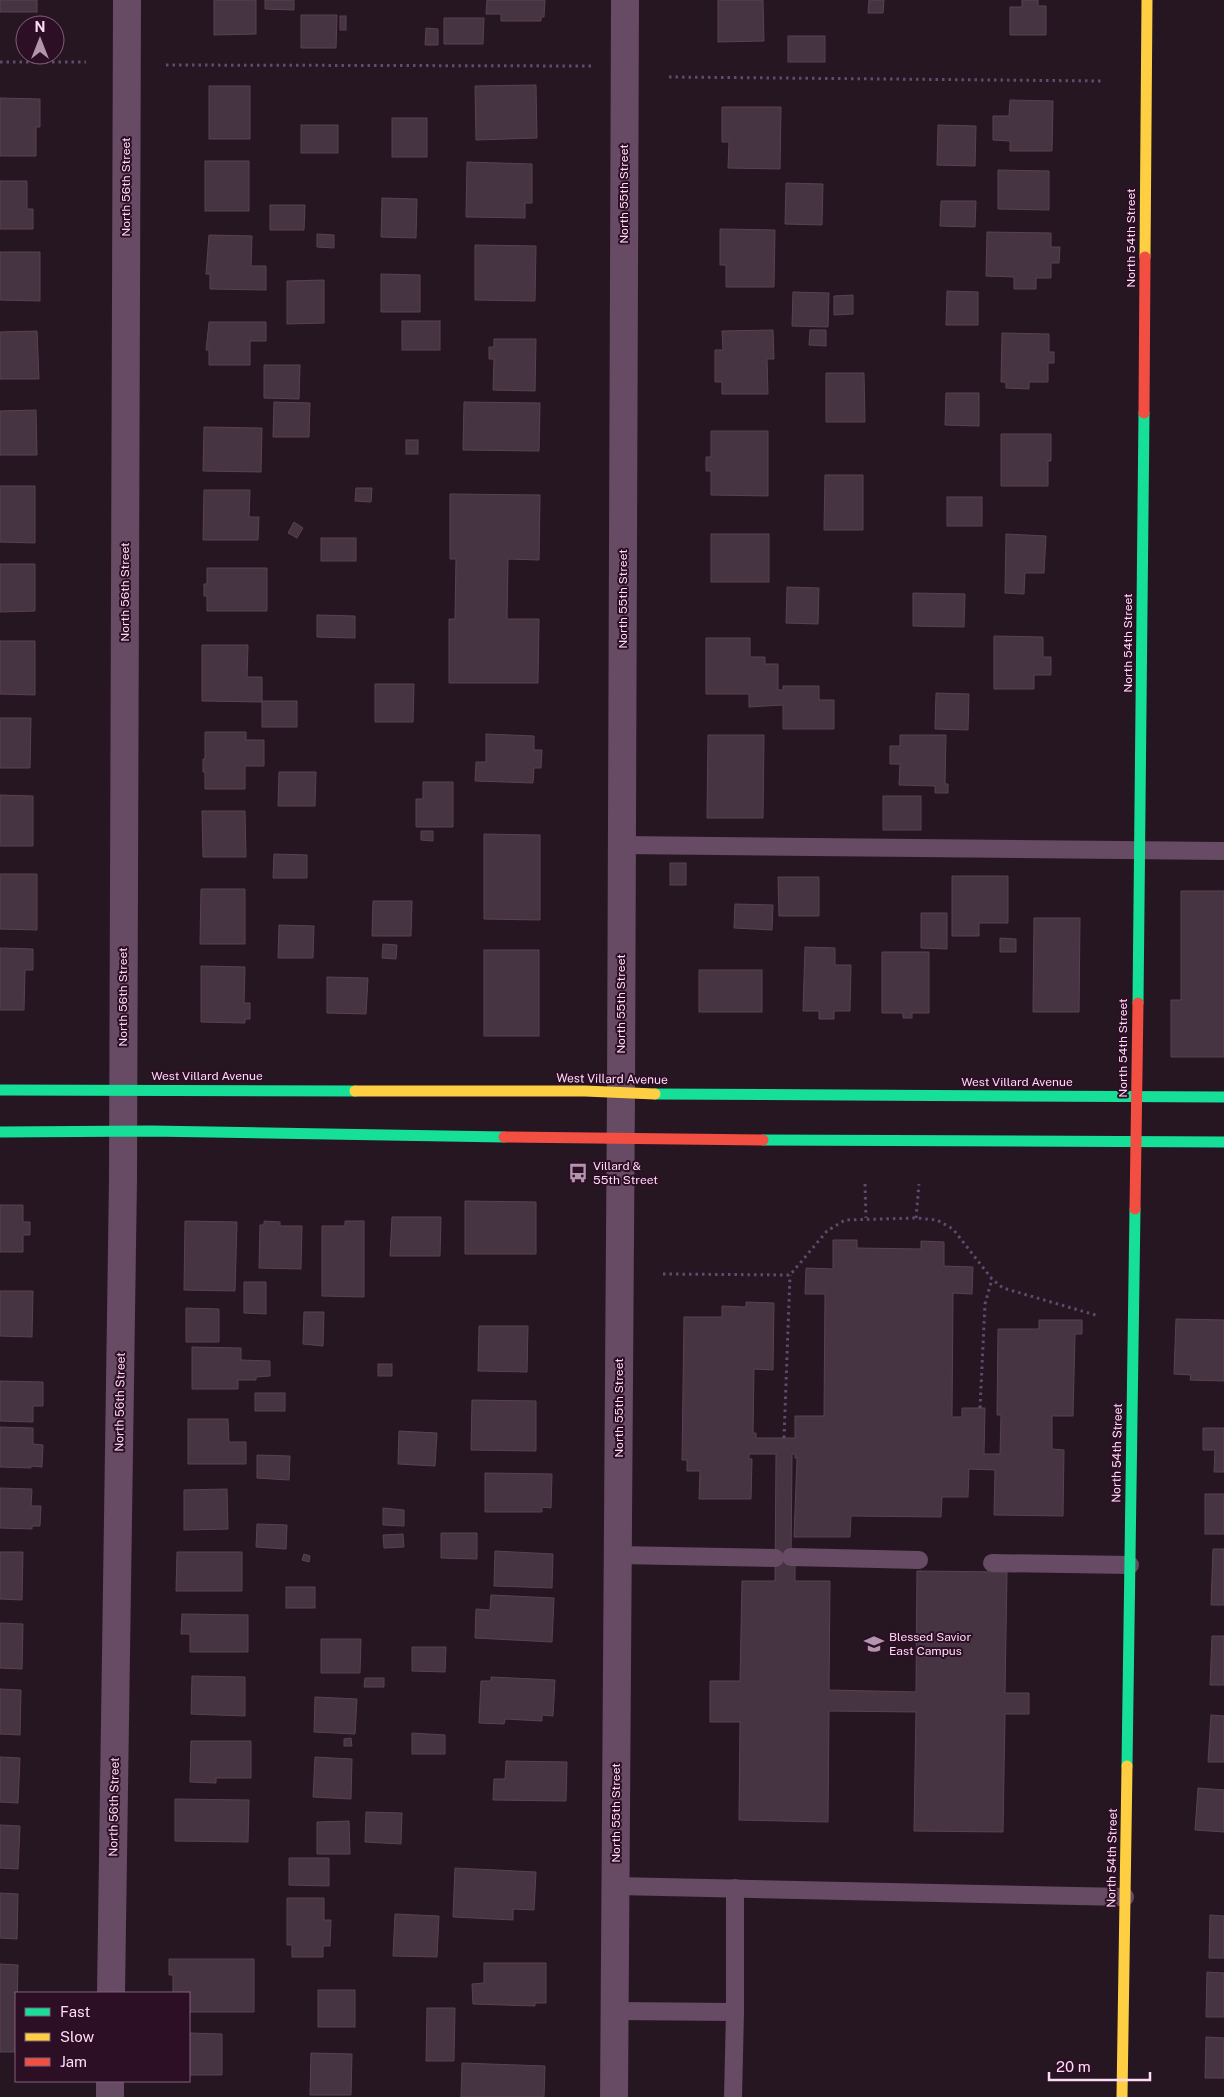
<svg xmlns="http://www.w3.org/2000/svg" width="1224" height="2097" viewBox="0 0 1224 2097" font-family="'Public Sans',sans-serif">
  <rect width="100%" height="100%" fill="#261622"/>
  <g fill="#473443" stroke="#594153">
    <rect x="0" y="0" width="37" height="12"/>
    <polygon points="214,0 256,0 256,34 214,35"/>
    <polygon points="265,0 294,0 294,10 265,9"/>
    <polygon points="487,0 545,0 544,17 541,17 541,21 501,21 501,14 486,14"/>
    <polygon points="718,0 763,0 764,41 718,42"/>
    <polygon points="869,0 884,0 883,13 868,13"/>
    <polygon points="1022,0 1038,0 1038,6 1046,6 1046,35 1010,35 1010,7 1022,7"/>
    <polygon points="301,15 337,15 336,48 301,48"/>
    <rect x="340" y="16" width="6" height="14"/>
    <polygon points="444,18 484,18 483,44 444,44"/>
    <polygon points="426,28 438,29 438,45 425,45"/>
    <rect x="788" y="36" width="37" height="26"/>
    <polygon points="536,85 537,138 476,140 475,86"/>
    <rect x="209" y="86" width="41" height="53"/>
    <polygon points="0,98 40,99 40,127 36,127 36,156 0,156"/>
    <polygon points="1010,100 1053,101 1052,151 1010,151 1010,141 993,140 993,116 1009,116"/>
    <polygon points="722,107 781,107 780,169 728,168 729,142 722,142"/>
    <rect x="392" y="118" width="35" height="39"/>
    <rect x="301" y="125" width="37" height="28"/>
    <polygon points="938,125 976,126 975,166 937,165"/>
    <rect x="205" y="161" width="44" height="50"/>
    <polygon points="467,162 532,164 532,203 525,203 525,218 466,217"/>
    <polygon points="998,170 1049,171 1049,210 998,209"/>
    <polygon points="0,181 27,181 27,209 33,209 33,229 0,229"/>
    <polygon points="786,183 823,184 822,225 785,224"/>
    <polygon points="382,198 417,199 416,238 381,237"/>
    <polygon points="941,201 976,201 975,227 940,226"/>
    <polygon points="270,205 305,205 304,230 270,230"/>
    <polygon points="720,229 775,230 774,287 726,287 726,265 720,265"/>
    <polygon points="987,232 1051,233 1051,247 1060,247 1059,263 1051,263 1051,278 1036,278 1036,289 1014,289 1014,277 986,276"/>
    <polygon points="317,234 334,235 334,248 317,247"/>
    <polygon points="209,235 252,236 251,266 266,266 266,290 210,289 210,274 206,274"/>
    <polygon points="475,245 536,246 535,301 475,300"/>
    <polygon points="0,252 40,252 40,301 0,300"/>
    <polygon points="381,274 420,275 420,312 381,312"/>
    <polygon points="324,280 324,323 287,324 287,281"/>
    <polygon points="947,291 978,292 978,325 946,325"/>
    <polygon points="793,292 829,293 828,327 792,326"/>
    <polygon points="853,295 853,314 834,315 834,296"/>
    <rect x="402" y="321" width="38" height="29"/>
    <polygon points="209,322 266,322 266,341 250,341 250,365 209,365 209,350 206,350"/>
    <polygon points="773,330 774,359 767,359 768,394 722,394 722,382 715,382 715,350 723,350 722,331"/>
    <polygon points="810,330 826,330 826,346 809,345"/>
    <polygon points="37,331 39,379 0,379 0,332"/>
    <polygon points="1002,333 1049,334 1049,352 1054,352 1054,363 1048,363 1048,382 1029,382 1029,389 1006,388 1006,382 1001,382"/>
    <polygon points="494,339 536,339 535,391 493,390 494,359 489,359 489,347 494,347"/>
    <polygon points="264,365 300,365 299,399 264,398"/>
    <polygon points="826,373 864,373 865,422 826,422"/>
    <polygon points="946,393 979,393 979,426 945,425"/>
    <polygon points="274,402 310,403 309,437 273,437"/>
    <polygon points="464,402 540,403 539,451 463,450"/>
    <polygon points="36,410 37,455 0,455 0,411"/>
    <polygon points="204,427 262,428 261,472 203,471"/>
    <polygon points="711,431 768,431 768,496 711,495 711,471 706,471 706,457 711,457"/>
    <polygon points="1001,434 1051,434 1051,461 1048,461 1048,486 1001,486"/>
    <rect x="406" y="440" width="12" height="14"/>
    <polygon points="825,475 863,475 863,530 824,530"/>
    <polygon points="0,486 35,486 35,543 0,542"/>
    <polygon points="356,488 372,488 371,502 355,501"/>
    <polygon points="204,490 250,490 249,517 259,517 258,540 203,540"/>
    <polygon points="450,494 540,495 539,560 508,559 507,619 539,619 538,683 449,683 449,619 455,619 456,559 450,559"/>
    <rect x="947" y="497" width="35" height="29"/>
    <polygon points="294,522 303,528 297,538 288,533"/>
    <rect x="711" y="534" width="58" height="48"/>
    <polygon points="1006,534 1046,536 1044,573 1025,573 1024,594 1005,593"/>
    <rect x="321" y="538" width="35" height="23"/>
    <polygon points="0,564 35,564 35,611 0,612"/>
    <polygon points="207,568 267,568 267,611 207,611 207,596 204,596 204,584 207,584"/>
    <polygon points="787,587 819,588 818,624 786,623"/>
    <polygon points="913,593 965,594 964,627 913,626"/>
    <polygon points="317,615 355,616 355,638 317,637"/>
    <polygon points="994,636 1043,637 1043,657 1051,657 1051,675 1034,675 1034,689 994,689"/>
    <polygon points="706,638 750,638 750,657 765,657 765,664 778,664 778,690 783,690 783,686 819,686 819,700 834,700 834,729 783,729 783,705 749,707 749,694 706,694"/>
    <polygon points="0,641 35,641 35,695 0,694"/>
    <polygon points="202,645 248,645 247,677 262,677 262,702 202,701"/>
    <polygon points="375,684 414,684 413,722 375,722"/>
    <polygon points="936,693 969,694 968,730 935,729"/>
    <rect x="262" y="701" width="35" height="26"/>
    <polygon points="0,718 31,718 30,768 0,768"/>
    <polygon points="205,732 246,732 246,740 264,740 264,766 245,766 245,789 205,789 205,772 203,772 203,759 205,759"/>
    <polygon points="486,734 534,736 534,750 542,750 541,768 534,768 533,783 475,781 476,762 486,762"/>
    <polygon points="708,735 764,735 763,818 707,818"/>
    <polygon points="900,735 946,735 945,784 948,784 948,793 935,793 935,786 899,785 900,764 890,764 890,746 900,746"/>
    <polygon points="279,772 316,772 315,806 278,806"/>
    <polygon points="423,782 453,782 453,827 416,827 416,799 423,799"/>
    <polygon points="0,795 33,796 33,846 0,846"/>
    <rect x="883" y="796" width="38" height="34"/>
    <polygon points="202,811 245,811 246,857 203,857"/>
    <polygon points="421,831 433,831 433,841 421,840"/>
    <polygon points="484,834 540,835 540,920 484,919"/>
    <polygon points="274,854 307,855 307,878 273,878"/>
    <rect x="670" y="863" width="16" height="22"/>
    <polygon points="0,874 37,874 37,930 0,929"/>
    <polygon points="952,876 1008,876 1008,923 979,923 979,936 952,936"/>
    <polygon points="778,877 819,877 819,916 779,916"/>
    <polygon points="201,889 245,889 245,944 200,944"/>
    <polygon points="1181,891 1224,891 1224,1057 1171,1057 1171,1000 1181,1000"/>
    <polygon points="373,901 412,901 411,936 372,936"/>
    <polygon points="735,904 773,905 772,930 734,928"/>
    <polygon points="921,913 947,913 947,949 921,948"/>
    <polygon points="1034,918 1080,918 1079,1012 1033,1012"/>
    <polygon points="279,925 314,926 313,958 278,958"/>
    <polygon points="1000,938 1016,939 1016,952 1000,952"/>
    <polygon points="383,944 397,945 396,959 382,958"/>
    <polygon points="805,947 835,948 835,965 851,965 850,1011 834,1011 834,1019 819,1019 819,1011 803,1011"/>
    <polygon points="0,948 33,949 33,970 25,970 24,1010 0,1010"/>
    <rect x="484" y="950" width="55" height="86"/>
    <polygon points="882,952 929,952 929,1013 912,1013 912,1018 903,1018 903,1013 882,1013"/>
    <polygon points="201,966 245,967 244,1003 250,1003 250,1019 245,1019 245,1023 201,1022"/>
    <rect x="699" y="970" width="63" height="42"/>
    <polygon points="327,977 368,978 366,1014 327,1013"/>
    <polygon points="465,1201 536,1202 536,1254 465,1254"/>
    <polygon points="0,1205 23,1205 23,1222 30,1222 30,1235 23,1235 23,1252 0,1252"/>
    <polygon points="392,1217 441,1217 440,1256 390,1256"/>
    <polygon points="185,1221 237,1222 235,1291 184,1290"/>
    <polygon points="264,1221 280,1222 280,1226 302,1226 301,1269 259,1268 260,1225 264,1225"/>
    <polygon points="345,1221 364,1221 364,1297 322,1296 322,1226 345,1226"/>
    <polygon points="833,1240 857,1240 857,1248 921,1249 921,1241 944,1242 944,1266 973,1267 972,1294 953,1293 952,1417 962,1417 962,1408 985,1408 984,1454 1000,1454 1001,1415 997,1415 998,1329 1039,1329 1039,1320 1082,1320 1082,1334 1075,1334 1073,1416 1052,1416 1052,1449 1064,1450 1063,1516 994,1515 995,1470 969,1469 968,1497 942,1497 941,1517 851,1516 850,1537 794,1537 797,1458 795,1458 795,1454 792,1454 791,1565 795,1565 795,1581 830,1581 829,1690 916,1692 917,1571 1007,1572 1005,1693 1029,1693 1029,1714 1005,1714 1003,1832 914,1831 916,1712 829,1711 828,1822 739,1820 740,1722 710,1722 710,1681 740,1681 742,1581 775,1581 776,1454 749,1454 749,1459 752,1459 751,1499 699,1499 700,1471 687,1471 687,1460 682,1460 684,1317 722,1317 722,1306 746,1307 746,1302 774,1303 773,1370 754,1369 753,1433 756,1433 756,1438 795,1438 795,1416 824,1416 825,1294 805,1294 806,1268 833,1269"/>
    <polygon points="244,1282 266,1282 266,1314 244,1313"/>
    <polygon points="0,1291 33,1291 32,1337 0,1336"/>
    <polygon points="186,1308 219,1309 219,1342 186,1342"/>
    <polygon points="304,1312 324,1312 323,1346 303,1344"/>
    <polygon points="1176,1319 1224,1320 1224,1381 1190,1380 1191,1375 1174,1374"/>
    <polygon points="479,1326 528,1326 527,1372 478,1371"/>
    <polygon points="192,1347 241,1348 241,1360 270,1361 270,1376 256,1377 256,1380 238,1380 238,1389 192,1389"/>
    <rect x="378" y="1364" width="14" height="12"/>
    <polygon points="0,1381 43,1382 43,1406 33,1406 33,1422 0,1421"/>
    <rect x="255" y="1393" width="30" height="18"/>
    <polygon points="472,1400 536,1401 536,1451 471,1450"/>
    <polygon points="188,1419 228,1419 229,1442 246,1442 246,1464 188,1464"/>
    <polygon points="0,1427 33,1428 33,1444 43,1445 42,1467 31,1466 31,1468 0,1467"/>
    <polygon points="1203,1428 1224,1428 1224,1472 1214,1472 1215,1450 1203,1450"/>
    <polygon points="399,1431 437,1433 435,1466 398,1464"/>
    <polygon points="257,1455 290,1456 289,1480 257,1478"/>
    <polygon points="485,1473 552,1474 551,1508 542,1507 542,1512 485,1512"/>
    <polygon points="0,1488 32,1489 31,1506 41,1506 40,1526 32,1526 32,1529 0,1528"/>
    <polygon points="227,1489 228,1529 184,1530 184,1490"/>
    <rect x="1205" y="1494" width="19" height="40"/>
    <polygon points="383,1508 404,1510 404,1526 383,1525"/>
    <polygon points="257,1524 287,1525 286,1549 256,1547"/>
    <polygon points="441,1533 477,1533 477,1559 441,1558"/>
    <polygon points="403,1534 404,1547 384,1548 383,1535"/>
    <polygon points="1213,1549 1224,1549 1224,1605 1211,1605"/>
    <polygon points="495,1551 553,1554 552,1588 494,1586"/>
    <polygon points="0,1552 23,1552 22,1600 0,1599"/>
    <polygon points="177,1552 242,1552 242,1591 176,1591"/>
    <polygon points="304,1554 310,1556 309,1562 302,1560"/>
    <rect x="286" y="1587" width="29" height="21"/>
    <polygon points="491,1595 554,1598 552,1642 475,1638 476,1609 490,1610"/>
    <polygon points="182,1614 248,1615 248,1652 190,1652 190,1634 181,1634"/>
    <polygon points="0,1623 23,1624 22,1669 0,1668"/>
    <polygon points="1212,1636 1224,1636 1224,1685 1210,1685"/>
    <polygon points="321,1639 361,1639 360,1673 321,1673"/>
    <polygon points="412,1647 446,1647 445,1672 412,1671"/>
    <polygon points="192,1676 245,1677 245,1716 191,1714"/>
    <polygon points="491,1677 555,1680 553,1716 542,1715 542,1721 505,1719 504,1724 479,1723 481,1681 491,1681"/>
    <polygon points="365,1678 384,1678 384,1687 364,1687"/>
    <polygon points="0,1689 21,1690 20,1735 0,1734"/>
    <polygon points="315,1697 357,1699 355,1734 314,1732"/>
    <polygon points="1211,1715 1224,1716 1224,1762 1208,1762"/>
    <polygon points="412,1733 445,1735 445,1754 412,1754"/>
    <polygon points="351,1738 352,1746 344,1746 344,1739"/>
    <polygon points="191,1741 251,1741 251,1778 216,1778 216,1783 190,1782"/>
    <polygon points="0,1757 20,1758 18,1803 0,1802"/>
    <polygon points="315,1757 352,1759 351,1799 313,1797"/>
    <polygon points="506,1761 567,1762 566,1801 493,1800 494,1779 505,1779"/>
    <polygon points="1198,1788 1224,1790 1224,1832 1195,1830"/>
    <polygon points="175,1799 249,1800 248,1842 175,1841"/>
    <polygon points="366,1812 402,1813 401,1844 365,1842"/>
    <polygon points="349,1821 350,1854 317,1854 317,1822"/>
    <polygon points="0,1825 20,1826 18,1869 0,1868"/>
    <polygon points="289,1858 329,1858 329,1886 289,1885"/>
    <polygon points="455,1868 536,1872 534,1910 513,1909 513,1920 453,1917"/>
    <polygon points="0,1893 18,1894 17,1939 0,1938"/>
    <polygon points="287,1898 324,1898 324,1920 331,1920 330,1946 323,1946 323,1957 292,1957 292,1945 287,1945"/>
    <polygon points="395,1914 439,1916 437,1957 393,1956"/>
    <polygon points="1210,1915 1224,1916 1224,1958 1209,1958"/>
    <polygon points="169,1959 254,1959 254,2012 189,2012 189,1993 173,1993 173,1975 169,1975"/>
    <polygon points="484,1963 546,1963 546,2003 535,2003 535,2006 473,2004 472,1984 484,1983"/>
    <polygon points="0,1964 18,1965 16,2052 0,2052"/>
    <polygon points="1207,1972 1224,1973 1224,2017 1206,2017"/>
    <rect x="318" y="1990" width="37" height="37"/>
    <polygon points="427,2008 455,2008 454,2061 426,2061"/>
    <polygon points="189,2033 222,2034 222,2075 189,2075"/>
    <polygon points="1206,2037 1224,2038 1224,2078 1205,2078"/>
    <polygon points="311,2053 352,2054 351,2095 310,2095"/>
    <polygon points="462,2063 545,2066 544,2097 461,2097"/>
  </g>
  <g fill="none" stroke-linecap="round" stroke-linejoin="round">
    <g stroke="#5e4b6e" stroke-width="3" stroke-dasharray="2.5 4" stroke-linecap="butt">
      <polyline points="0,62 86,62"/>
      <polyline points="166,65 594,66"/>
      <polyline points="669,77 1102,81"/>
      <polyline points="865,1184 866,1218"/>
      <polyline points="916,1218 919,1184"/>
      <polyline points="663,1274 790,1275 827,1231 845,1220 916,1218 937,1220 953,1229 992,1279 1003,1288 1099,1316"/>
      <polyline points="980,1408 985,1304 992,1279"/>
      <polyline points="784,1438 790,1275"/>
    </g>
    <g stroke="#674a63" stroke-width="18">
      <polyline points="621,845 1224,851"/>
      <polyline points="618,1555 775,1558"/>
      <polyline points="791,1557 919,1560"/>
      <polyline points="992,1563 1130,1565"/>
      <polyline points="616,1886 1125,1897"/>
      <polyline points="615,2011 735,2012 735,1888"/>
      <polyline points="733,2097 735,2012"/>
    </g>
    <g stroke="#674a63" stroke-width="28">
      <polyline points="111,1993 123,1179 127,0"/>
      <polyline points="110,2097 110,2081"/>
      <polyline points="614,2097 621,1093 625,0"/>
    </g>
    <g stroke="#16e098" stroke-width="11">
      <polyline points="1138,1003 1144,413"/>
      <polyline points="0,1090 355,1091"/>
      <polyline points="655,1094 1224,1097"/>
      <polyline points="0,1132 151,1131 504,1137"/>
      <polyline points="763,1140 1224,1142"/>
      <polyline points="1127,1766 1135,1209"/>
    </g>
    <g stroke="#ffcf43" stroke-width="11">
      <polyline points="1145,257 1147,0"/>
      <polyline points="355,1091 585,1091 655,1094"/>
      <polyline points="1122,2097 1127,1766"/>
    </g>
    <g stroke="#f24e42" stroke-width="11">
      <polyline points="1144,413 1145,257"/>
      <polyline points="504,1137 763,1140"/>
      <polyline points="1135,1209 1138,1003"/>
    </g>
  </g>
  <defs>
    <symbol id="bus-bare" viewBox="-9 -9 18 18"><path d="M-5-6H5V4H4V6H2V4H-2V6H-4V4H-5ZM-3.5-4V0h7V-4ZM-3.5 1.2v1.5H-2V1.2ZM2 1.2v1.5H3.5V1.2Z" fill="#b396ad" stroke="#2d0f25" stroke-width="2.5" paint-order="stroke"/></symbol>
    <symbol id="school-bare" viewBox="-9 -9 18 18"><path d="M0-5L7-2L0 1L-7-2ZM-4 1L0 2.5L4 1V4Q0 6-4 4Z" fill="#b396ad" stroke="#2d0f25" stroke-width="2.5" paint-order="stroke"/></symbol>
  </defs>
  <g fill-rule="evenodd">
    <use href="#bus-bare" x="564" y="1159" width="28" height="28"/>
    <use href="#school-bare" x="860" y="1630" width="28" height="28"/>
  </g>
  <g text-anchor="middle" stroke-width="4" stroke-linejoin="round" paint-order="stroke">
    <g font-size="12" fill="#ffdbf8" stroke="#2d0f25">
      <text transform="translate(126 187) rotate(-90)" y="4">North 56th Street</text>
      <text transform="translate(624 194) rotate(-90)" y="4">North 55th Street</text>
      <text transform="translate(1131 238) rotate(-90)" y="4">North 54th Street</text>
      <text transform="translate(125 592) rotate(-90)" y="4">North 56th Street</text>
      <text transform="translate(623 599) rotate(-90)" y="4">North 55th Street</text>
      <text transform="translate(1128 643) rotate(-90)" y="4">North 54th Street</text>
      <text transform="translate(123 997) rotate(-90)" y="4">North 56th Street</text>
      <text transform="translate(621 1004) rotate(-90)" y="4">North 55th Street</text>
      <text transform="translate(1123 1048) rotate(-90)" y="4">North 54th Street</text>
      <text x="207" y="1080">West Villard Avenue</text>
      <text transform="translate(612 1079) rotate(1)" y="4">West Villard Avenue</text>
      <text x="1017" y="1086">West Villard Avenue</text>
      <text transform="translate(120 1402) rotate(-89)" y="4">North 56th Street</text>
      <text transform="translate(619 1408) rotate(-90)" y="4">North 55th Street</text>
      <text transform="translate(1117 1453) rotate(-89)" y="4">North 54th Street</text>
      <text transform="translate(114 1807) rotate(-89)" y="4">North 56th Street</text>
      <text transform="translate(616 1813) rotate(-90)" y="4">North 55th Street</text>
      <text transform="translate(1112 1858) rotate(-89)" y="4">North 54th Street</text>
    </g>
    <g font-size="12" fill="#ffdbf8" stroke="#2d0f25" text-anchor="start">
      <text x="593" y="1170">Villard &amp;<tspan x="593" dy="14">55th Street</tspan></text>
      <text x="889" y="1641">Blessed Savior<tspan x="889" dy="14">East Campus</tspan></text>
    </g>
  </g>
  <rect x="15" y="1992" width="175" height="90" fill="#2d0f25" stroke="#816179"/>
  <rect x="25" y="2008" width="25" height="8" fill="#16e098" stroke="#816179"/>
  <text x="60" y="2017" font-size="15" fill="#ffdbf8">Fast</text>
  <rect x="25" y="2033" width="25" height="8" fill="#ffcf43" stroke="#816179"/>
  <text x="60" y="2042" font-size="15" fill="#ffdbf8">Slow</text>
  <rect x="25" y="2058" width="25" height="8" fill="#f24e42" stroke="#816179"/>
  <text x="60" y="2067" font-size="15" fill="#ffdbf8">Jam</text>
  <g transform="translate(40 40)"><circle r="24" fill="#2d0f25" stroke="#816179"/>
  <path d="M0-4L9 19L0 12L-9 19Z" fill="#b396ad"/>
  <text y="-8" font-size="14" font-weight="bold" text-anchor="middle" fill="#ffdbf8">N</text>
  </g>
  <path d="M1049 2072v8h101v-8" fill="none" stroke="#ffdbf8" stroke-width="2.5"/>
  <text x="1056" y="2072" font-size="15" fill="#ffdbf8" stroke="#2d0f25" stroke-width="4" paint-order="stroke">20 m</text>
</svg>
